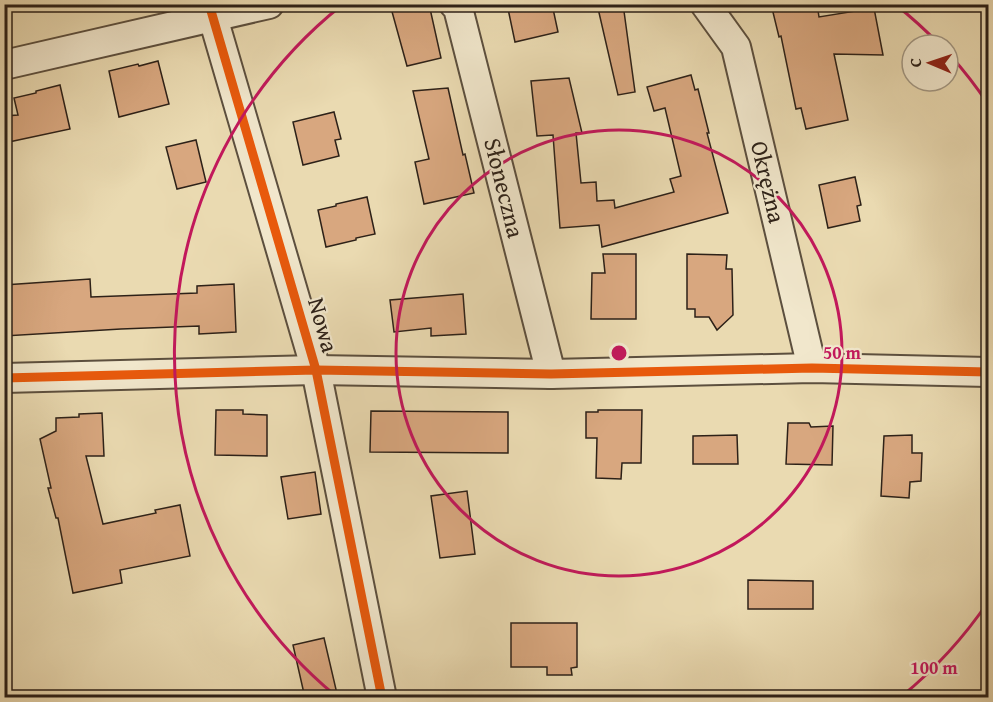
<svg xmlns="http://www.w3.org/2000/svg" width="993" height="702" viewBox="0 0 993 702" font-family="'Gentium Book Plus',serif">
  <rect width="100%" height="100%" fill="#eadab1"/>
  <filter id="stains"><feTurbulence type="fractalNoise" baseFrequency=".00333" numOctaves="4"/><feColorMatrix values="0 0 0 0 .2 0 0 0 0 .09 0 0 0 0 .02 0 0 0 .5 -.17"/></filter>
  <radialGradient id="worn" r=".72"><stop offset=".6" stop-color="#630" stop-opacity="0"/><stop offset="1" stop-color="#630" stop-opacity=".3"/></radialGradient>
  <g fill="#d8a77f" stroke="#2d2118" stroke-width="1.5">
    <polygon points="406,4 429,4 441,58 407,66 391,8"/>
    <polygon points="507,4 552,4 558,32 515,42"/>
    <polygon points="597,4 623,4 635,92 618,95"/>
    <polygon points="771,4 817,4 819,17 874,8 883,55 834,54 848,120 806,129 801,108 796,109 781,36 779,37"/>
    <polygon points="158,61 169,104 119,117 109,71 138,64 139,66"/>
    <polygon points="691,75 695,90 698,89 709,133 707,133 728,213 602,247 599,225 560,228 553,135 537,136 531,81 569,78 582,133 576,133 581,183 596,182 597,201 614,200 615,208 674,192 670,179 681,176 665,108 654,111 647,87"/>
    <polygon points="60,85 70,129 4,143 4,116 18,115 14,98 36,93 36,91"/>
    <polygon points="448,88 463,155 465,154 474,193 424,204 415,162 429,159 413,91"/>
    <polygon points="334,112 341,139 335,140 339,156 303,165 293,122"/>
    <polygon points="196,140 206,182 177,189 166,147"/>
    <polygon points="855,177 861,205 857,206 860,221 828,228 819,185"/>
    <polygon points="367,197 375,234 356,238 356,240 326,247 318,210 336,206 336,204"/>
    <polygon points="603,254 636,254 636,319 591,319 592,273 605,273"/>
    <polygon points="687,254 727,255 726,269 732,269 733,315 717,330 709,317 695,317 695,309 687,309"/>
    <polygon points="90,279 91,297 197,293 197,286 234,284 236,332 199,334 199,326 121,329 4,336 4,285"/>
    <polygon points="463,294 466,334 431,336 431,328 394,332 390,300"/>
    <polygon points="216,410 243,410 243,414 267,415 267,456 215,455"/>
    <polygon points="598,410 642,410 641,463 622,463 621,479 596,478 597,438 586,438 586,412 598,412"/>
    <polygon points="371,411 508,412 508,453 370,452"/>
    <polygon points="102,413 104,456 86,456 103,524 156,513 155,510 180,505 190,556 120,570 122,583 73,593 58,518 56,518 48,488 51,488 40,439 56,431 56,418 79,417 79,414"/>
    <polygon points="788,423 809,423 811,427 833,426 832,465 786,464"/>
    <polygon points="737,435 738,464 693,464 693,436"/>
    <polygon points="912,435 912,453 922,453 921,481 910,482 909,498 881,496 884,436"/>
    <polygon points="315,472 321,514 288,519 281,477"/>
    <polygon points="467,491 475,554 440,558 431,496"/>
    <polygon points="748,580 813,581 813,609 748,609"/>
    <polygon points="511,623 577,623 577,667 571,668 572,675 547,675 547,667 511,667"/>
    <polygon points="324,638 338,698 305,698 293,645"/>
  </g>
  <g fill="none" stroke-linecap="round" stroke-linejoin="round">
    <defs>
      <g id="street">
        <polyline points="209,4 316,370 382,698"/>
        <polyline points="454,4 458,8 551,374"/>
        <polyline points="705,4 736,47 812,368"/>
        <polyline points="4,65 269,4"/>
        <polyline points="4,378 316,370 551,374 812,368 988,372"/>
      </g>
    </defs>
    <use href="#street" stroke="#5c4f3e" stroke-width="32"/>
    <use href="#street" stroke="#f1e7cc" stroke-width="28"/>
    <defs>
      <g id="cycleway">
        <polyline points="209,4 316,370 382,698"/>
        <polyline points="4,378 316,370 551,374 812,368 988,372"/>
      </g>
    </defs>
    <use href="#cycleway" stroke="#f1e7cc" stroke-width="13"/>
    <use href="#cycleway" stroke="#e8590c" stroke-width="9"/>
  </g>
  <g fill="none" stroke="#c2185b" stroke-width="3">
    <circle cx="619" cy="353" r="223"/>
    <path d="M988 602A445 445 0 0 1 902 696M336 696A445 445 0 0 1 342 5M896 5A445 445 0 0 1 939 44M950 55A445 445 0 0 1 988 104"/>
  </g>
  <g text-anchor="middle" stroke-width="4.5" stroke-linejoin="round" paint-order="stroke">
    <g font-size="24" fill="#2d2118" stroke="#f1e7cc">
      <text transform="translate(768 182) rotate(77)" y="8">Okrężna</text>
      <text transform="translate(504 188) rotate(76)" y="8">Słoneczna</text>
      <text transform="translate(323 325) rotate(74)" y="8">Nowa</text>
    </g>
  </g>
  <circle cx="619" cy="353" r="9" fill="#c2185b" stroke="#f1e7cc" stroke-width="3"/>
  <g font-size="18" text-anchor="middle" font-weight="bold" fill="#c2185b" stroke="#f1e7cc" stroke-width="4.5" stroke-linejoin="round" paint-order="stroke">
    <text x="842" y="359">50 m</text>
    <text x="934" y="674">100 m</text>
  </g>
  <rect width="993" height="702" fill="none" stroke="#eadab1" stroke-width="24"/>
  <rect x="6" y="6" width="981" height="690" fill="none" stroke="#2d2118" stroke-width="3"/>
  <rect x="12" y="12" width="969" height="678" fill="none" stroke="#2d2118" stroke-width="1.5"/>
  <g transform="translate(930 63) rotate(272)"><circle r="28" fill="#f1e7cc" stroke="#a39884" stroke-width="1.5"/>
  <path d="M0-4.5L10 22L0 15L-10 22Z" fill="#8f2418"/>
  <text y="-9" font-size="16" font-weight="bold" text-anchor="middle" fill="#2d2118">С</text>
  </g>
  <rect width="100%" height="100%" filter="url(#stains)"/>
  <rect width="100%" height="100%" fill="url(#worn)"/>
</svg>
